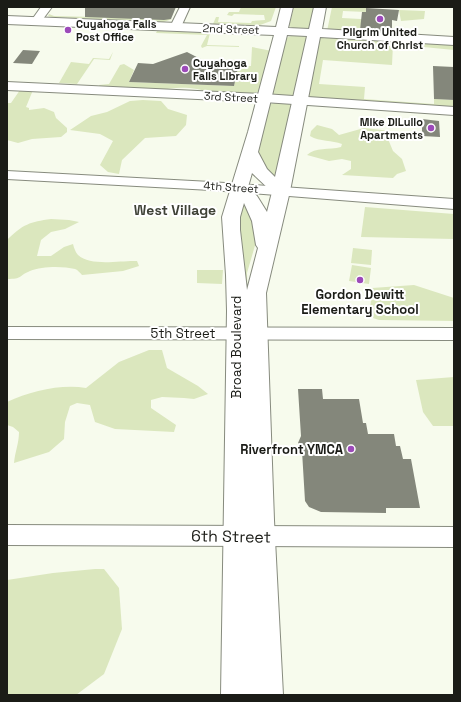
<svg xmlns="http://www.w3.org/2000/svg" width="461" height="702" viewBox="0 0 461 702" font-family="'Space Grotesk',sans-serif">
  <rect width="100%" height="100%" fill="#f7fbed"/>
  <g fill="#dbe7be">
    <polygon points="241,7 276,7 271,21 260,25 213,24 216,17 219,17 218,22 251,23 252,21 265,20 264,15 234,14 232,16 227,15 229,12 239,12"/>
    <polygon points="294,7 315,7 309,28 294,29 289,26"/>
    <polygon points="332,7 366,8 366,12 343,11 342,18 379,20 372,25 361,24 360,30 392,31 393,34 327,31"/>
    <polygon points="399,10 425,11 424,19 401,21"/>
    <polygon points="49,14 54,16 172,19 164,22 52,17 48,16"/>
    <polygon points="157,31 210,33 207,45 239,46 239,47 207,46 202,48 201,46 207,35 156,33"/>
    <polygon points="294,35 304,36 308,39 294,95 273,95 272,94 286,38"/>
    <polygon points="324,37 454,44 454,50 393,44 392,65 323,60 319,84 365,87 364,99 434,104 434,99 454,100 454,108 311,98 308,96 317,40"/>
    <path d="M 252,47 L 272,51 L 260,91 L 254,93 L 210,93 C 197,87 174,86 160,91 L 100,88 L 99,85 L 109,84 L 120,65 L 124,64 L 134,70 L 129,82 L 234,86 L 238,68 L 248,68 L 248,66 L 251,66 Z"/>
    <polygon points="113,52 110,60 94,59 77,84 59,83 71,62 89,64 93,58 109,59"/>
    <polygon points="20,90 33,90 26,107 29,108 29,110 44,108 54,112 56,118 67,128 67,132 61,137 32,139 18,143 7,140 7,103 11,103"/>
    <polygon points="143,100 161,101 168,109 187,115 186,125 176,136 145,138 122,160 119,174 108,172 100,165 113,141 100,134 70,130 91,116 107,112 130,101"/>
    <polygon points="275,103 287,103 292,106 276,179 256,157 269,104"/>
    <path d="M 317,125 L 332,129 L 339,135 L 364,128 L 391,131 L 388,139 L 393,151 L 402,159 L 406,171 L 397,174 L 393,178 L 342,175 L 351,169 L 351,161 L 342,159 L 329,161 L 307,155 C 315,147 329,150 341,147 L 342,144 C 332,140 320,142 310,136 L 311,131 Z"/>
    <polygon points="243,198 251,205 256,242 247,273 248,311 237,229"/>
    <polygon points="365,207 454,214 454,239 361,237"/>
    <path d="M 51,219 L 69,220 L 79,222 L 65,229 L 51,232 L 41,240 L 37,256 L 51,256 L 64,247 L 73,244 C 74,248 76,253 78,255 C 91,267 122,260 137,261 L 139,266 L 123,271 L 82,275 C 80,273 78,270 75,269 C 63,266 42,266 30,271 C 18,276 23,279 7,279 L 7,240 C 23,224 30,222 51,219 Z"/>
    <polygon points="353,248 372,250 371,265 351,263"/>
    <polygon points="352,265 371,268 369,284 349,281"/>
    <polygon points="197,270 223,270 222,284 197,283"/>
    <polygon points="414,285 454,298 454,321 379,320 373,318 370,311 372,288"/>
    <path d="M 149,350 L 162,350 L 167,368 L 198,386 L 208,394 L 194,399 L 184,398 L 162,397 L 151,400 L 151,408 L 176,425 L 174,432 L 115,429 L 95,422 L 90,405 L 77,403 L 70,406 L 65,422 L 64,439 L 49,452 L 14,463 C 15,452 19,443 19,432 L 13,427 L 7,425 L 7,402 C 31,391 61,384 86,388 L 119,362 Z"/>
    <polygon points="454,377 454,426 433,426 423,412 416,380"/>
    <polygon points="95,569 104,569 119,588 122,629 104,674 76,695 7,695 7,580 53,573"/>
  </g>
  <g fill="#84877b">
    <polygon points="85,7 176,7 171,19 164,20 85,17"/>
    <polygon points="366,8 399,10 397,21 392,20 392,32 360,30 362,12 366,12"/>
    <polygon points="23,50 40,51 32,64 13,63"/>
    <polygon points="187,52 216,67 238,68 234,86 129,82 138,63 153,64"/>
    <polygon points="433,66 454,67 454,100 434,99"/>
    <polygon points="422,119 439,121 440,137 422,136"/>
    <polygon points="298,389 322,389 323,399 359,399 363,423 366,423 368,434 394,434 396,446 400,446 403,459 411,459 420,508 386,508 386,513 321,512 309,507 305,501 302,451 298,443 301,436"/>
  </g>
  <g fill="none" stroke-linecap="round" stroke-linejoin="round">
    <defs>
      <g id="minor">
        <polygon points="41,7 52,7 40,23 32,23 31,21"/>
        <polygon points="180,7 190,7 180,29 172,29 170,27"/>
        <polygon points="7,82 264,94 454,107 454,115 264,102 7,90"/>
        <polygon points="7,171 211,182 454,199 454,209 211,190 7,179"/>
        <polygon points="7,327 454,328 454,340 7,339"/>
        <polygon points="7,525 454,527 454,547 7,545"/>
      </g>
      <path id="major" d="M 281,7 L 293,7 L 288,28 L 309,29 L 314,7 L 326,7 L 322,29 L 454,37 L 454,45 L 320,37 L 290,191 L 266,293 L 274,520 L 283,695 L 221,695 L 227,311 L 226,275 L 222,217 L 248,132 L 274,35 L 7,24 L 7,16 L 276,27 ZM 287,35 L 307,36 L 275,177 L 267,169 L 258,152 ZM 252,173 L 272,192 L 267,212 L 257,196 L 248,187 ZM 244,203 L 252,221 L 256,245 L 258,248 L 247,290 L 240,230 L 240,217 Z"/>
    </defs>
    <use href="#minor" stroke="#878b7e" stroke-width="2"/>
    <use href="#major" stroke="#878b7e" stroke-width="2"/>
    <use href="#minor" fill="#fff" fill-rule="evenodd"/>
    <use href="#major" fill="#fff" fill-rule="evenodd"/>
  </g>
  <g fill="#9c4ab9" stroke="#fff" stroke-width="1.5">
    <circle cx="380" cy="19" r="4"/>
    <circle cx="68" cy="30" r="4"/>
    <circle cx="185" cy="69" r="4"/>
    <circle cx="431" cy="128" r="4"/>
    <circle cx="360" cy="280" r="4"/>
    <circle cx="351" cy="449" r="4"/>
  </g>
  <g text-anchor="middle" stroke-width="4" stroke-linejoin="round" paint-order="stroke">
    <g font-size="11" font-weight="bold" fill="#1b1c17" stroke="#fff" text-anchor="start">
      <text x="76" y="28">Cuyahoga Falls<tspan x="76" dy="13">Post Office</tspan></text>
      <text x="380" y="36" text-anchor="middle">Pilgrim United<tspan x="380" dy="13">Church of Christ</tspan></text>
      <text x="193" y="67">Cuyahoga<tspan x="193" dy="13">Falls Library</tspan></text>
      <text x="423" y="126" text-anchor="end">Mike DiLullo<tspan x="423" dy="13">Apartments</tspan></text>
    </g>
    <g font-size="11" fill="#1b1c17" stroke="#fff">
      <text transform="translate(231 29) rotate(2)" y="4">2nd Street</text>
      <text transform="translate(231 97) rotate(3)" y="4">3rd Street</text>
      <text transform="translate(231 187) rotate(4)" y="4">4th Street</text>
    </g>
    <g font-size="13" font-weight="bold" fill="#1b1c17" stroke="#fff">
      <text x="360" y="299">Gordon Dewitt<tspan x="360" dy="15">Elementary School</tspan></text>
      <text x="343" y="454" text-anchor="end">Riverfront YMCA</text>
    </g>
    <g font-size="13" fill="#1b1c17" stroke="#fff">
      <text x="183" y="338">5th Street</text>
      <text transform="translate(236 347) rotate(-90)" y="5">Broad Boulevard</text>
    </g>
    <g font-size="14" font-weight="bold" fill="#3f4237" stroke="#fff">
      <text x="175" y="215">West Village</text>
    </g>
    <g font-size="16" fill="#1b1c17" stroke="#fff">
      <text transform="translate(231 536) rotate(1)" y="6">6th Street</text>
    </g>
  </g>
  <rect width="461" height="702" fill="none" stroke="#1b1c17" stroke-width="16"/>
</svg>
